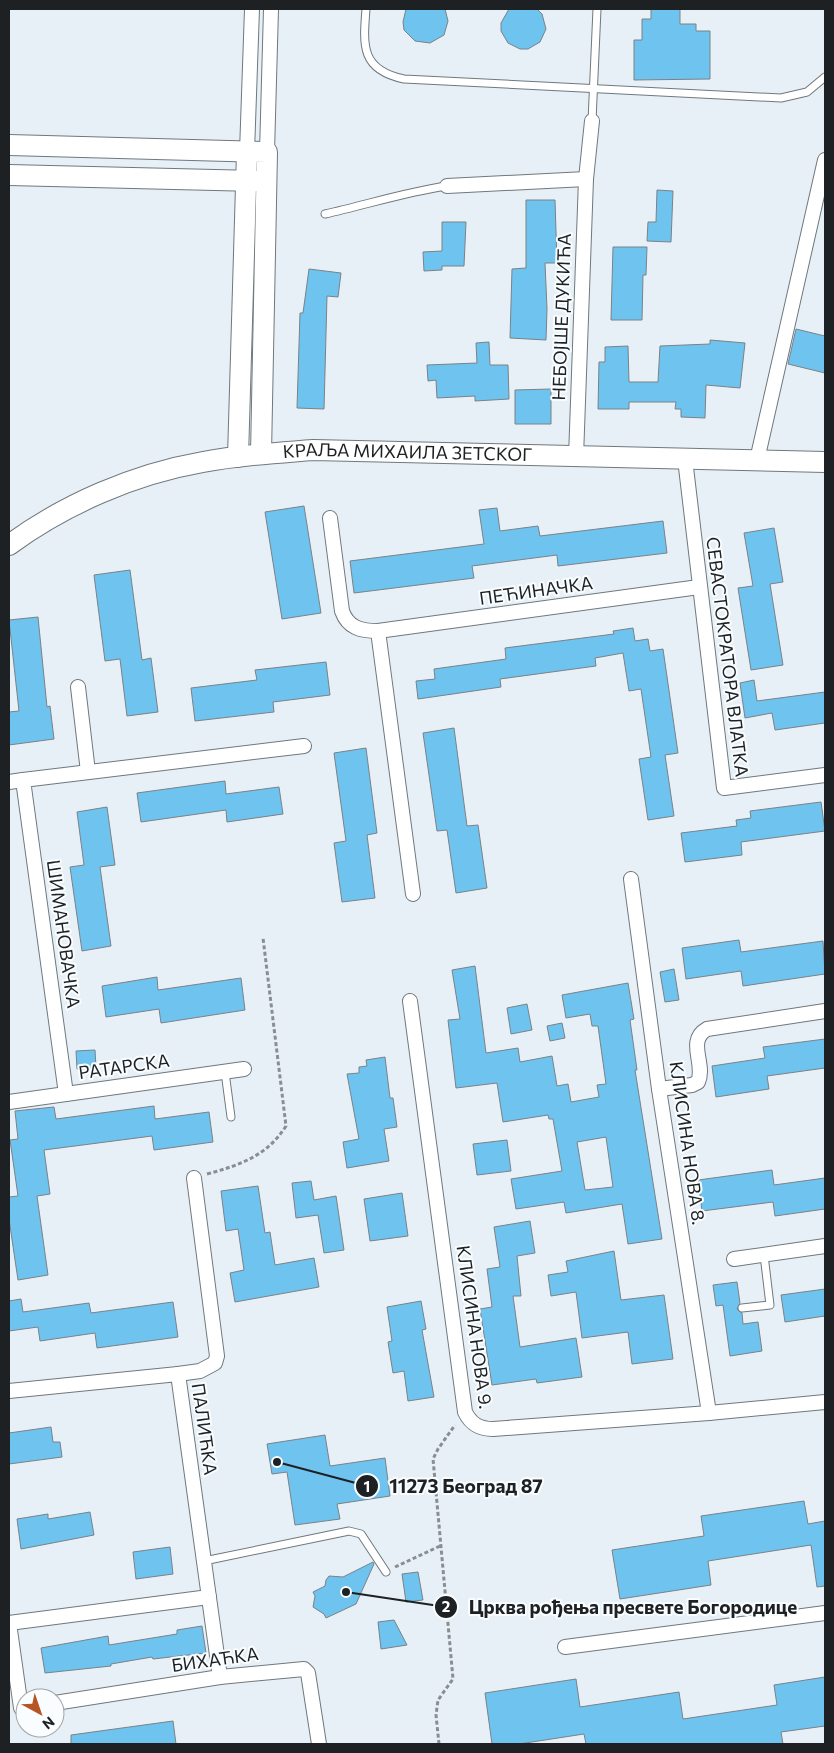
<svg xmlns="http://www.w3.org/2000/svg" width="834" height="1753" viewBox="0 0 834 1753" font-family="Commissioner,sans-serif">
  <rect width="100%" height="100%" fill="#e7f0f6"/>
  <g fill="#6fc3ef" stroke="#7a8287" fill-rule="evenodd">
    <polygon points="406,9 445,9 448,21 444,35 430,43 415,41 404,30 403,22"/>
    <polygon points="509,9 537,9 542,14 546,29 540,42 528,49 520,49 508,43 501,31 501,23"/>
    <polygon points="651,9 680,9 680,24 696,24 696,31 710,31 710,79 634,80 634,40 642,40 642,19 651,19"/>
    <polygon points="657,190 673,191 671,242 647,241 648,222 656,222"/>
    <polygon points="526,200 555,200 557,263 545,263 547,309 546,340 510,338 512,269 526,268"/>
    <polygon points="442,222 466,222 464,266 442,266 442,270 424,271 423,252 442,251"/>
    <polygon points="613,247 647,247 646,275 643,275 642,320 611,320"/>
    <polygon points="309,269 341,273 338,297 327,296 324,409 297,408 300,313 303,313"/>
    <polygon points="796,329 825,336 825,373 788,364"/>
    <polygon points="710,340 745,343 740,388 706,385 705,418 681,417 681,409 675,409 676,402 629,402 629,409 598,409 599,362 605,362 605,347 628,346 629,382 658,382 660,346 710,344"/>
    <polygon points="489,342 490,365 508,365 509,399 475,401 475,396 437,398 436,380 428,381 427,365 477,363 476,343"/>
    <polygon points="551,389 551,424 515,424 515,390"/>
    <polygon points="304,506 321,613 282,619 265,512"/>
    <polygon points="497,508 500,531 538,526 540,536 663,521 667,553 558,566 557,555 472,566 474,578 354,593 350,561 484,544 479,510"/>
    <polygon points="774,528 783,582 770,584 783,665 751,670 738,588 753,586 744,533"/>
    <polygon points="130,570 142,660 151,658 158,712 127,716 120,659 105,661 94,575"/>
    <polygon points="38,617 47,707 50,706 54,739 9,745 9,712 19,711 9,620"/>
    <polygon points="633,628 635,641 648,639 650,651 663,649 678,753 665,755 674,816 648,820 639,759 651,757 641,689 629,691 623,653 595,658 596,666 500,679 501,687 418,699 416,681 435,679 434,669 506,659 505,648 614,634 613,631"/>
    <polygon points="326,662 330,695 273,702 274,712 195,721 191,688 257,680 255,670"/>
    <polygon points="754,680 757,701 825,692 825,723 775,730 772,713 745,718 740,683"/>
    <polygon points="454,728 467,826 478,825 487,888 456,893 447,830 437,831 423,733"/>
    <polygon points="366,748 377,833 367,835 375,898 342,902 334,843 346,841 334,753"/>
    <polygon points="225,781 226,794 279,787 283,814 227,822 226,810 141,822 137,793"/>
    <polygon points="821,802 825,831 741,842 742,855 685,862 681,833 737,826 736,820 751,818 750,811"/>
    <polygon points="107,807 115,865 100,867 111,946 82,951 70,867 84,865 77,812"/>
    <polygon points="739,940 741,952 823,941 825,974 743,986 741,971 686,979 682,948"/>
    <path d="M 475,966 L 486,1053 L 518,1048 L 520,1062 L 552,1056 L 557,1086 L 568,1084 L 571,1102 L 599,1097 L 597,1085 L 606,1084 L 598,1026 L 592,1026 L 590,1014 L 566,1018 L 562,995 L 628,983 L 634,1019 L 630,1020 L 637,1070 L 635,1070 L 662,1239 L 628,1244 L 622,1204 L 566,1213 L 564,1202 L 516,1209 L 511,1179 L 562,1171 L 553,1119 L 549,1119 L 548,1115 L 503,1122 L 497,1083 L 456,1088 L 448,1020 L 460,1019 L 452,970 ZM 606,1137 L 613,1187 L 585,1190 L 577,1142 Z"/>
    <polygon points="674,969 679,1000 665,1002 660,972"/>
    <polygon points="157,977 158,990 241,978 245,1010 161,1023 159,1009 106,1017 102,986"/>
    <polygon points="527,1004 532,1030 511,1034 507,1008"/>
    <polygon points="562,1023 565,1038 550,1041 547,1026"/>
    <polygon points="825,1039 825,1068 767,1076 769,1089 716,1097 712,1066 765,1058 763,1047"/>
    <polygon points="95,1050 96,1068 77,1069 76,1051"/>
    <polygon points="385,1057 390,1098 393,1098 397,1127 384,1129 389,1161 347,1168 343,1142 359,1139 347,1074 359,1073 359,1067 367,1066 366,1060"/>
    <polygon points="154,1106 155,1119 209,1112 213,1142 154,1150 152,1136 44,1150 50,1194 37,1196 48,1275 18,1280 9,1219 9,1197 18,1196 10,1140 18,1139 15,1111 54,1107 56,1119"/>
    <polygon points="507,1140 511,1171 477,1175 473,1144"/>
    <polygon points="772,1170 774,1185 825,1178 825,1209 775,1216 773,1202 702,1211 698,1180"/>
    <polygon points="311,1181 314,1200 336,1196 344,1250 324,1253 318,1215 296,1218 292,1183"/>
    <polygon points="258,1186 265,1233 270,1232 275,1265 314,1258 319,1287 235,1302 230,1273 244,1270 238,1229 226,1231 221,1191"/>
    <polygon points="402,1193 408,1236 370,1241 364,1199"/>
    <polygon points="530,1221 535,1253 517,1256 521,1296 513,1296 520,1347 576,1338 582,1377 537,1383 536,1379 492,1385 480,1309 492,1307 487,1269 500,1267 494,1227"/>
    <polygon points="614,1251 621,1300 664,1295 673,1359 632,1364 628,1332 582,1338 576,1292 551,1296 548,1275 568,1272 566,1261"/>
    <polygon points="737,1282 740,1303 737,1309 742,1313 743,1324 758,1322 762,1351 730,1356 723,1305 716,1306 713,1285"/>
    <polygon points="825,1289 825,1316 785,1322 781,1295"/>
    <polygon points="21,1299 23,1312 89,1303 91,1313 173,1302 178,1337 97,1348 95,1333 40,1341 38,1327 9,1331 9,1301"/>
    <polygon points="421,1301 426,1329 422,1330 434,1397 408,1401 404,1371 393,1373 388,1342 392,1341 387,1307"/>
    <polygon points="51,1427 53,1442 60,1442 62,1457 9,1464 9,1433"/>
    <polygon points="325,1435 330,1466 385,1458 390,1496 337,1504 340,1519 295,1525 287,1472 272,1474 267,1444"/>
    <polygon points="804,1501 808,1524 825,1521 825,1586 817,1587 811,1545 708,1561 711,1585 620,1599 612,1550 704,1536 701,1516"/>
    <polygon points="90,1512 94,1535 21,1549 17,1519 48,1514 48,1519"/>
    <polygon points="170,1547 173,1574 136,1579 133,1552"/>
    <polygon points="373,1562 374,1564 356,1604 326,1618 324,1614 313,1607 315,1596 313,1592 325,1586 326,1580 329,1576 343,1577"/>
    <polygon points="418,1572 423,1600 406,1602 402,1574"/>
    <polygon points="394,1620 407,1645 381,1649 378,1622"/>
    <polygon points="202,1626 206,1653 153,1659 152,1657 111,1664 111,1666 45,1673 41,1648 108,1636 109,1645 177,1634 177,1630"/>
    <polygon points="825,1677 825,1726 781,1732 783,1744 586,1744 584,1734 519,1744 492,1744 485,1693 576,1679 580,1707 679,1692 683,1719 777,1705 774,1685"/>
    <polygon points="173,1721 176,1744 71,1744 71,1735"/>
  </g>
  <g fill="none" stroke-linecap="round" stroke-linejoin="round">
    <defs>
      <g id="lane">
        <path d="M 366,9 C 363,46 361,70 404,79 L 781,98 L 807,92 L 825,77"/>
        <polyline points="592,121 597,9"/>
        <path d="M 325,214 C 366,205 405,192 447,186"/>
        <polyline points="225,1072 231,1117"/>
        <polyline points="742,1308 770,1305 764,1255"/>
        <polyline points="204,1561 349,1531 361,1534 386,1572"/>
      </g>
      <g id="street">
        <polyline points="247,152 252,9"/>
        <polyline points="267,152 271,9"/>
        <polyline points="447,186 586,179"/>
        <polyline points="576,457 586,179 592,121"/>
        <polyline points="685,459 724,788 825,775"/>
        <polyline points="757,460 825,160"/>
        <path d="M 330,518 L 342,611 C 348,628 361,631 378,631 L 699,587"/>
        <polyline points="378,631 413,894"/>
        <polyline points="78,687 88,772"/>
        <polyline points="9,782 23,780"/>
        <polyline points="631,879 659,1089 709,1413"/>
        <path d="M 410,1001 L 465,1412 C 471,1424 479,1429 493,1429 L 709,1413 L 825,1402"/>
        <path d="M 659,1089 L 692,1085 L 698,1082 C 706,1064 686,1041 707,1029 L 825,1011"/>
        <polyline points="66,1094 23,780 304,746"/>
        <polyline points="9,1102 244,1069"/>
        <polyline points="734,1259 825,1246"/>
        <polyline points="178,1374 200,1371 215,1363 217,1356 194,1178"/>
        <polyline points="9,1391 178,1374 220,1677"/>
        <polyline points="9,1623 209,1597"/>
        <polyline points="9,1623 21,1708"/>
        <polyline points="565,1647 825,1613"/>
        <polyline points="55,1703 220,1677 304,1669 308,1673 319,1744"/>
      </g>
      <g id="secondary">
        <polyline points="9,145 267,152 261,454"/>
        <polyline points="9,175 259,181"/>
        <polyline points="238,457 247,152"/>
        <path id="s1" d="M 9,545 C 65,504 134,474 203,462 C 239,455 276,453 313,450 L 825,462"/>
      </g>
    </defs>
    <use href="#lane" stroke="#6f787d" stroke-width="9"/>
    <use href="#street" stroke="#6f787d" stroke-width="16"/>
    <use href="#secondary" stroke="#6f787d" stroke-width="22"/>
    <g stroke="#888e92" stroke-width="3" stroke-dasharray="4 2.5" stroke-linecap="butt">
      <path d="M 207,1174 C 240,1165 267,1156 286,1126 L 263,938"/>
      <polyline points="395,1567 440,1546"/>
      <polyline points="439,1744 436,1715 438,1700 453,1679 433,1459 438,1449 455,1425"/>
    </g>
    <use href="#lane" stroke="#fff" stroke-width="7"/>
    <use href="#street" stroke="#fff" stroke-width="14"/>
    <use href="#secondary" stroke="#fff" stroke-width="20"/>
  </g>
  <g text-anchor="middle" stroke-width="4" stroke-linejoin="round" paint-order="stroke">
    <g font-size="18" fill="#1e2123" stroke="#f9fdff">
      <text transform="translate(562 317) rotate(-88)" y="6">НЕБОЈШЕ ДУКИЋА</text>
      <text dy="6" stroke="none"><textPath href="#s1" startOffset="418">КРАЉА МИХАИЛА ЗЕТСКОГ</textPath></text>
      <text transform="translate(536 591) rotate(-8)" y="6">ПЕЋИНАЧКА</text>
      <text transform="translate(727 657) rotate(83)" y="6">СЕВАСТОКРАТОРА ВЛАТКА</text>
      <text transform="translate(63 934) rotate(82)" y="6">ШИМАНОВАЧКА</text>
      <text transform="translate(124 1067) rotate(-8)" y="6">РАТАРСКА</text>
      <text transform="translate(687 1143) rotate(82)" y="6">КЛИСИНА НОВА 8.</text>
      <text transform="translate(474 1327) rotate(82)" y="6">КЛИСИНА НОВА 9.</text>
      <text transform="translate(204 1429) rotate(82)" y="6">ПАЛИЋКА</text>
      <text transform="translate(215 1660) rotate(-8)" y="6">БИХАЋКА</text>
    </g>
  </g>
  <path fill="none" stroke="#1e2123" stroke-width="2" d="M277 1462L367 1486M346 1592L446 1607"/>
  <g fill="#1e2123" stroke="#f9fdff" stroke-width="2">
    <circle cx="277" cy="1462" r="5"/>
    <circle cx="346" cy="1592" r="5"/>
    <circle cx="367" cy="1486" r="12"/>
    <circle cx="446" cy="1607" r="12"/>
  </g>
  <g font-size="15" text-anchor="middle" font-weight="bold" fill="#fff">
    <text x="367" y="1492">1</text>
    <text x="446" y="1612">2</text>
  </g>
  <g font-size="19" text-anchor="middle" font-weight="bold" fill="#1e2123" stroke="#f9fdff" stroke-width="4" stroke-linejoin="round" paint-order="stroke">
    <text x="466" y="1493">11273 Београд 87</text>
    <text x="633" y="1614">Црква рођења пресвете Богородице</text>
  </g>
  <rect width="834" height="1753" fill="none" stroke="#1e2123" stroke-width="20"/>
  <g transform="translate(40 1713) rotate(140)"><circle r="24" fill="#f9fdff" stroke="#a1a5a7"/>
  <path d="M0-4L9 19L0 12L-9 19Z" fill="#b85324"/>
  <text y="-8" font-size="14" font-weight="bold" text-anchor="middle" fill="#1e2123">N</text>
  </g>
</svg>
